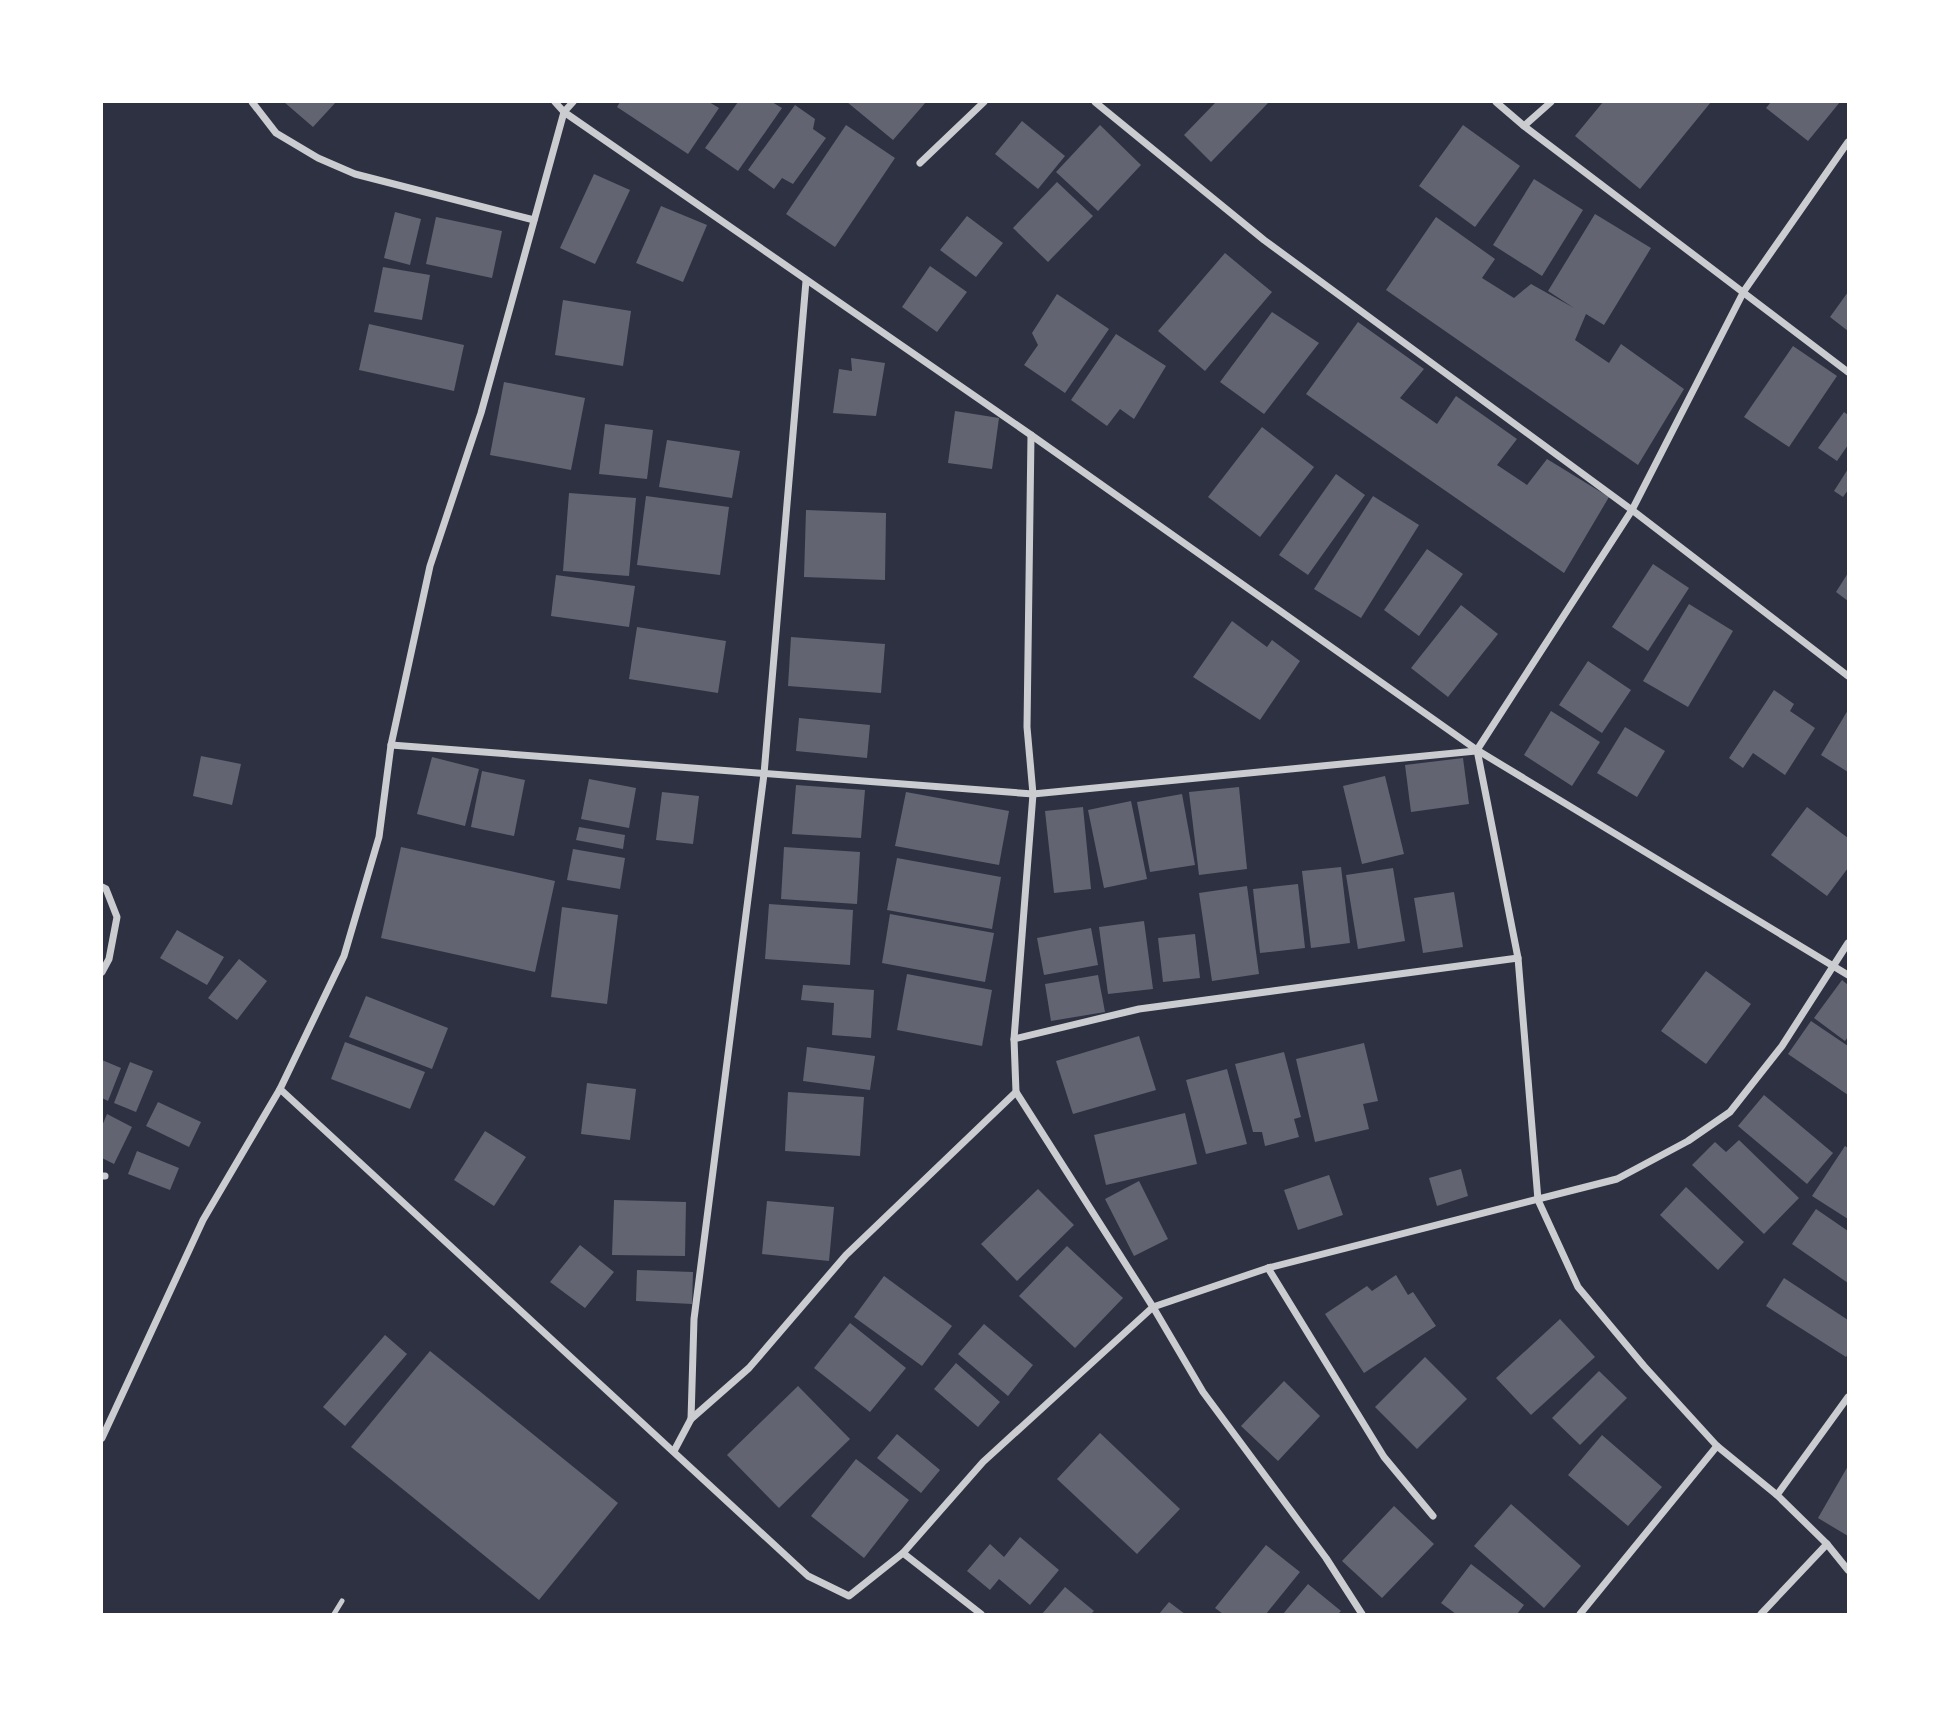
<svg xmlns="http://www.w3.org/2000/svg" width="1950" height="1716" viewBox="0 0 1950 1716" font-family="Jost,sans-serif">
  <rect width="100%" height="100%" fill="#2d3142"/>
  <g fill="#626471">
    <polygon points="284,102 336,102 313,127"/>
    <polygon points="620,102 709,102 719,108 688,154 617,107"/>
    <polygon points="738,102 772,102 782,108 738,171 705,148"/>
    <polygon points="847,102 926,102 893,140"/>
    <polygon points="1216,102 1269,102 1211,162 1184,135"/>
    <polygon points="1603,102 1711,102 1640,189 1575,136"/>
    <polygon points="1771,102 1840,102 1808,141 1766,108"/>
    <polygon points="795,105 815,119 813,129 826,138 793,184 782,178 774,189 748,170"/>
    <polygon points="1022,121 1065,156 1038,189 995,154"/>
    <polygon points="846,125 895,158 835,247 786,214"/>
    <polygon points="1100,125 1141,165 1098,211 1056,172"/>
    <polygon points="1463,125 1520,166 1475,227 1419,186"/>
    <polygon points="594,174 630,190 595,264 560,248"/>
    <polygon points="1534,179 1583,210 1542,276 1493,245"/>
    <polygon points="1057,182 1093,216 1048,262 1013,228"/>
    <polygon points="661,206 707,225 683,282 636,263"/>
    <polygon points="395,212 421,219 410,265 384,258"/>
    <polygon points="1595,214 1651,248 1604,325 1586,314 1575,340 1609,363 1621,344 1684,389 1638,465 1386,290 1436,217 1495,259 1482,278 1514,298 1531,284 1574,308 1548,291"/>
    <polygon points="967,216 1003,243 976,277 940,250"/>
    <polygon points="436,217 502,231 492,278 426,264"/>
    <polygon points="1225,253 1272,292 1205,371 1158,331"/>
    <polygon points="930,266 967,292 937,332 902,307"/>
    <polygon points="383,267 430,275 422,320 374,312"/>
    <polygon points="1848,292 1848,331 1830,317"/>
    <polygon points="1057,294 1109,329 1065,393 1024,365 1038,345 1032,333"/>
    <polygon points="563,300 631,311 623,366 555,355"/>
    <polygon points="1272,312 1319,343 1264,414 1220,382"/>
    <polygon points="1358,322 1424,369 1400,398 1437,424 1456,396 1517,439 1497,465 1527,485 1547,459 1609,497 1564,573 1306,394"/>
    <polygon points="369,324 464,345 454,391 359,370"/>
    <polygon points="1116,334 1166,366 1134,419 1120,409 1107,426 1071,400"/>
    <polygon points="1793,346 1837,376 1789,447 1744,417"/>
    <polygon points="851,358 885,363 876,416 833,413 839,369 852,371"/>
    <polygon points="504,382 585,398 571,470 490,455"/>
    <polygon points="955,411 999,418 992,469 948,463"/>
    <polygon points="1844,412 1848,415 1848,445 1837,461 1818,448"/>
    <polygon points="605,424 653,430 647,479 599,474"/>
    <polygon points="1262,427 1314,467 1260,537 1208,497"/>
    <polygon points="667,440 740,451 732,498 659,487"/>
    <polygon points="1848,469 1848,490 1843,497 1834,491"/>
    <polygon points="1336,474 1365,495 1308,575 1279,555"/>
    <polygon points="569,493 636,498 629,576 563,571"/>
    <polygon points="646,496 729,507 720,575 637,565"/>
    <polygon points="1373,496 1419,525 1361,618 1314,589"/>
    <polygon points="806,510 886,513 885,580 804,577"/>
    <polygon points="1427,549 1463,574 1419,636 1384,610"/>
    <polygon points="1653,564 1689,588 1648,651 1612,627"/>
    <polygon points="1848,573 1848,601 1836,592"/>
    <polygon points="556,575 635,586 629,627 551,616"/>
    <polygon points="1689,604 1733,631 1688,707 1643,681"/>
    <polygon points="1461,605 1498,634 1448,697 1411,668"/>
    <polygon points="1232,621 1267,647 1272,640 1300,661 1260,720 1193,677"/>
    <polygon points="637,627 726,641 718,693 629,679"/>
    <polygon points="791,637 885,644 881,693 788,686"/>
    <polygon points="1588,661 1631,690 1602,733 1559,705"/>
    <polygon points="1774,690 1794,704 1790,711 1815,728 1785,775 1753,753 1743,768 1729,758"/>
    <polygon points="1848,710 1848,772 1821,755"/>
    <polygon points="1551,711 1600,742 1572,786 1524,755"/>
    <polygon points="799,718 870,725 867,758 796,751"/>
    <polygon points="1625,727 1665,751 1637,797 1597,773"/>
    <polygon points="201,756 241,764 232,805 193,796"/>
    <polygon points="432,757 479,769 465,826 417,814"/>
    <polygon points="1463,758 1469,804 1411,812 1405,765"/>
    <polygon points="482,771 525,780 514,836 471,827"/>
    <polygon points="1385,776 1404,854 1362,864 1343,786"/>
    <polygon points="589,779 636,788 629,828 581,819"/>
    <polygon points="796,785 865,790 861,838 792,834"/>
    <polygon points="1239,787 1247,869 1199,875 1189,792"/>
    <polygon points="662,792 699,796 693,844 656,840"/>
    <polygon points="906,792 1009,811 999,865 895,846"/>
    <polygon points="1182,794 1195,865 1150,872 1137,802"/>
    <polygon points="1131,801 1147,879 1104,888 1088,810"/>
    <polygon points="1083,807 1091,889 1054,893 1045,811"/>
    <polygon points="1807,807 1848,838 1848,868 1827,896 1771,855"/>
    <polygon points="579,827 625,835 623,849 576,840"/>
    <polygon points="401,847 555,881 535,972 381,938"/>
    <polygon points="784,847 860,852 857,904 781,899"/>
    <polygon points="573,849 625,858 620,889 567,880"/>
    <polygon points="897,858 1001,877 992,929 887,910"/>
    <polygon points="1341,867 1350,943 1311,948 1302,871"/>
    <polygon points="1393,868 1405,941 1358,949 1346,875"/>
    <polygon points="1298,884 1305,948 1260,953 1253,889"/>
    <polygon points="1247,886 1259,974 1212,981 1199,893"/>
    <polygon points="1454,892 1463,947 1423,953 1414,898"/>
    <polygon points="769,904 853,910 850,965 765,959"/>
    <polygon points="562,907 618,915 607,1004 551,997"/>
    <polygon points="890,914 994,933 985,982 882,963"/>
    <polygon points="1144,921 1153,989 1108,994 1099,927"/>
    <polygon points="1091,928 1098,965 1044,975 1037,938"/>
    <polygon points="177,930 224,957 207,985 160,958"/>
    <polygon points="1195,934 1200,978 1163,982 1158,938"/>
    <polygon points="239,959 267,981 237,1020 208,998"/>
    <polygon points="1706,971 1751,1004 1706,1064 1661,1031"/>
    <polygon points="907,974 992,990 982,1046 897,1030"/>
    <polygon points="1098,975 1105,1012 1051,1021 1045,984"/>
    <polygon points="1842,980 1848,985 1848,1037 1845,1041 1814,1018"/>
    <polygon points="803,985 874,990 871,1038 832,1035 834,1003 801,1000"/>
    <polygon points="366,996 448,1028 432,1069 349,1037"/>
    <polygon points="1811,1021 1848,1046 1848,1095 1788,1054"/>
    <polygon points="1139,1036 1156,1090 1073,1114 1056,1061"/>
    <polygon points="345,1042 425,1072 410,1109 331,1079"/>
    <polygon points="1364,1043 1378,1101 1363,1104 1369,1129 1315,1142 1296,1059"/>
    <polygon points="807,1047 875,1056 870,1090 803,1081"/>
    <polygon points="1284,1052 1301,1117 1294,1119 1299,1137 1265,1146 1262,1132 1253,1132 1235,1064"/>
    <polygon points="102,1060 121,1068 108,1101 102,1098"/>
    <polygon points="130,1062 153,1071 136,1112 114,1103"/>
    <polygon points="1227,1069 1247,1144 1206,1154 1186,1080"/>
    <polygon points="587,1083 636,1089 630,1140 581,1134"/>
    <polygon points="788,1092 864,1097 860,1156 785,1151"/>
    <polygon points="1764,1095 1833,1153 1807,1184 1738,1126"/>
    <polygon points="158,1102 201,1122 189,1147 146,1126"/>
    <polygon points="1185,1113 1197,1164 1106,1185 1094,1135"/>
    <polygon points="107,1114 132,1127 114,1164 102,1158 102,1126"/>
    <polygon points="485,1131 526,1157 494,1206 454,1180"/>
    <polygon points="1739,1140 1799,1198 1764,1234 1692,1165 1715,1142 1726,1152"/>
    <polygon points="1845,1146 1848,1148 1848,1219 1812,1196"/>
    <polygon points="137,1151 179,1168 170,1190 128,1174"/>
    <polygon points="1461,1169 1468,1196 1437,1206 1429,1178"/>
    <polygon points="1329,1175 1343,1215 1298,1230 1284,1190"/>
    <polygon points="1139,1181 1168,1239 1134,1256 1105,1199"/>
    <polygon points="1686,1187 1744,1242 1718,1270 1660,1215"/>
    <polygon points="1038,1189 1074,1225 1017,1281 981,1244"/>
    <polygon points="614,1200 686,1202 685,1256 612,1255"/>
    <polygon points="767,1201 834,1207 829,1261 762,1254"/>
    <polygon points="1816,1209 1848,1231 1848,1283 1792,1244"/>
    <polygon points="580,1245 614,1272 585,1308 550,1282"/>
    <polygon points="1067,1246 1123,1298 1075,1348 1019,1296"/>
    <polygon points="637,1270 693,1272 692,1304 636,1301"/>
    <polygon points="1396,1275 1408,1295 1413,1292 1436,1326 1364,1373 1325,1314 1367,1286 1372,1291"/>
    <polygon points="884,1276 952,1326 922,1366 854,1317"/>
    <polygon points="1784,1278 1848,1320 1848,1354 1846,1357 1766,1306"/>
    <polygon points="1560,1319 1595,1357 1531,1415 1496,1378"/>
    <polygon points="850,1323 906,1368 870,1412 814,1368"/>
    <polygon points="984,1324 1033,1365 1008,1396 958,1354"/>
    <polygon points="385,1335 407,1354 345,1426 323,1407"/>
    <polygon points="430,1351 618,1503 539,1600 351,1447"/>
    <polygon points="1425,1357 1467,1399 1417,1449 1375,1407"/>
    <polygon points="956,1363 1000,1402 978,1427 934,1389"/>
    <polygon points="1599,1371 1627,1398 1580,1445 1552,1418"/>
    <polygon points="1284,1381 1320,1416 1278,1461 1241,1426"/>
    <polygon points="798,1386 850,1439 779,1508 727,1455"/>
    <polygon points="1100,1433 1180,1509 1137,1554 1057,1479"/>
    <polygon points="897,1434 940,1470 921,1493 877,1458"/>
    <polygon points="1602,1435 1662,1487 1628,1526 1568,1475"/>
    <polygon points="856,1459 909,1500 864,1558 811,1516"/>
    <polygon points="1848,1466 1848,1536 1818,1518"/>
    <polygon points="1511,1504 1581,1566 1544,1608 1474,1546"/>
    <polygon points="1394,1506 1434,1544 1382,1598 1342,1561"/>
    <polygon points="1020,1537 1059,1570 1030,1605 999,1579 990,1590 967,1571 990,1544 1004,1557"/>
    <polygon points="1266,1545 1300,1572 1266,1614 1223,1614 1215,1608"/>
    <polygon points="1471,1564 1524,1605 1517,1614 1456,1614 1441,1603"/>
    <polygon points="1308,1584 1341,1611 1338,1614 1283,1614"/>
    <polygon points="1065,1587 1094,1611 1091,1614 1042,1614"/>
    <polygon points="1169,1602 1185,1614 1159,1614"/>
  </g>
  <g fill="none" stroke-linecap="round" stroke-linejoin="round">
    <polyline stroke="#caccd0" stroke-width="5" points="334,1614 342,1601"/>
    <g stroke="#caccd0" stroke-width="7">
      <polyline points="252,102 276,133 318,158 355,174 534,220"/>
      <polyline points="555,102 564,112 1031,435 1477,750 1848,975"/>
      <polyline points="1095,102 1264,240 1632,510 1848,676"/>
      <polyline points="1496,102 1524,126 1848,372"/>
      <polyline points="1524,126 1551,102"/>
      <polyline points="1848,142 1744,291 1632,510 1477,750 1518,958 1538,1200 1578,1287 1644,1366 1717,1446 1777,1495 1827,1544 1848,1570"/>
      <polyline points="920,163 984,102"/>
      <polyline points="391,745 1033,794 1476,751"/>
      <polyline points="102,887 106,889 117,917 109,959 102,972"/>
      <polyline points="1014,1039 1033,794 1027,727 1031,435"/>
      <polyline points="280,1089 808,1576 849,1596 903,1553 983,1462 1153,1307 1268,1268 1617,1179 1688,1141 1730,1112 1782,1046 1848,943"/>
      <polyline points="1016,1092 1153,1307 1203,1392 1326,1558 1362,1614"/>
      <polyline points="102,1176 105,1176"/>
      <polyline points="1268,1268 1384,1457 1433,1516"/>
      <polyline points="691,1419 694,1319 764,774 806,281"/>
      <polyline points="102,1438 203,1220 280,1089 344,956 379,837 391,745 430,566 481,413 564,112 573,102"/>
      <polyline points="674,1451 691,1419 749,1368 846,1255 1016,1092 1014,1039 1139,1009 1518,958"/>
      <polyline points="1777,1495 1848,1397"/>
      <polyline points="903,1553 981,1614"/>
      <polyline points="1580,1614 1717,1446"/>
      <polyline points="1761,1614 1827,1544"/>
    </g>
  </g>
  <rect width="1950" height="1716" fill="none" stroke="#ffffff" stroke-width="206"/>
</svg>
